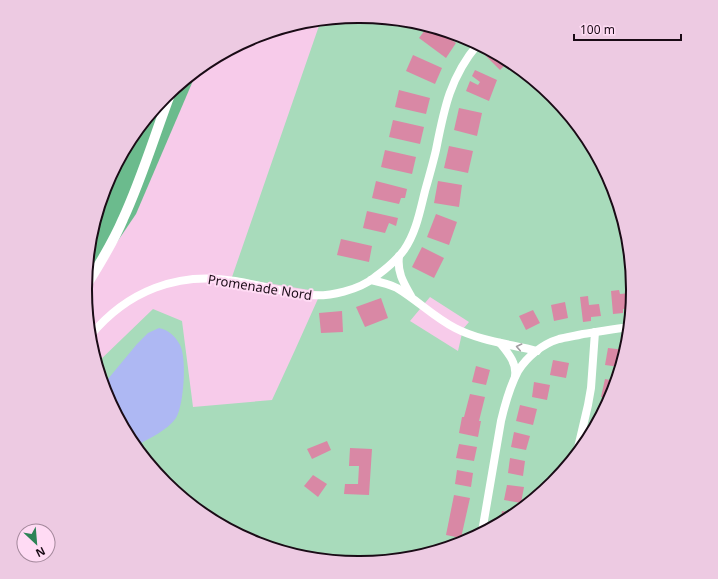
<svg xmlns="http://www.w3.org/2000/svg" width="718" height="579" viewBox="0 0 718 579" font-family="'Noto Sans',sans-serif">
  <rect width="100%" height="100%" fill="#f7cbea"/>
  <path fill="#a8dbbb" fill-rule="evenodd" d="M 359,16 L 413,21 L 464,37 L 511,62 L 553,96 L 587,138 L 612,185 L 627,236 L 632,290 L 627,343 L 612,394 L 586,442 L 552,483 L 511,517 L 463,542 L 412,558 L 359,563 L 305,558 L 254,542 L 207,517 L 165,483 L 131,441 L 106,394 L 97,363 L 153,309 L 182,321 L 193,407 L 272,400 L 295,350 L 321,292 L 232,277 L 321,20 ZM 430,297 L 469,322 L 463,329 L 458,351 L 410,321 Z"/>
  <polygon fill="#6bbb8d" points="198,69 136,214 86,288 91,236 106,185 132,137 166,96"/>
  <path fill="#aeb8f3" d="M 159,328 C 169,330 175,336 180,345 C 187,358 184,405 176,418 C 168,430 148,439 136,446 L 131,441 L 106,394 L 103,385 L 137,344 L 148,333 Z"/>
  <g fill="#d988a5">
    <polygon points="428,26 434,28 456,43 446,58 419,38"/>
    <polygon points="488,50 499,55 509,61 500,70 484,54"/>
    <polygon points="413,55 442,68 435,84 406,71"/>
    <polygon points="475,70 497,80 489,101 466,91 470,81 478,85 480,82 472,76"/>
    <polygon points="399,90 430,98 426,114 395,107"/>
    <polygon points="459,108 482,113 477,136 454,130"/>
    <polygon points="393,120 424,127 420,144 389,137"/>
    <polygon points="449,146 473,151 468,173 444,168"/>
    <polygon points="385,150 416,157 412,174 381,167"/>
    <polygon points="376,181 407,189 405,198 401,198 399,204 372,198"/>
    <polygon points="438,181 462,185 459,207 434,203"/>
    <polygon points="367,211 398,218 396,226 389,223 385,233 363,228"/>
    <polygon points="436,214 457,222 449,245 427,237"/>
    <polygon points="341,239 372,246 369,262 337,255"/>
    <polygon points="422,247 444,258 434,278 412,267"/>
    <polygon points="619,290 620,294 630,293 631,308 623,309 623,313 613,314 611,291"/>
    <polygon points="588,296 589,305 599,304 601,316 591,317 591,321 583,322 580,297"/>
    <polygon points="381,298 388,318 365,327 356,307"/>
    <polygon points="565,302 568,318 554,321 551,305"/>
    <polygon points="533,310 540,323 526,330 519,316"/>
    <polygon points="342,311 343,332 321,333 319,313"/>
    <polygon points="608,348 625,350 620,367 605,365"/>
    <polygon points="553,360 569,363 566,378 550,375"/>
    <polygon points="476,366 490,370 486,385 472,382"/>
    <polygon points="605,379 616,381 610,398 601,397"/>
    <polygon points="534,382 550,385 547,400 532,397"/>
    <polygon points="470,394 485,397 479,421 481,421 478,437 459,433 462,417 464,417"/>
    <polygon points="520,405 537,409 533,425 516,421"/>
    <polygon points="514,432 530,436 526,450 511,447"/>
    <polygon points="327,441 331,450 312,459 307,449"/>
    <polygon points="459,444 477,447 474,461 456,458"/>
    <polygon points="350,448 372,449 369,495 344,494 345,484 358,484 359,466 349,466"/>
    <polygon points="510,458 525,461 523,476 508,473"/>
    <polygon points="457,470 473,473 471,487 455,484"/>
    <polygon points="313,475 327,484 318,497 304,486"/>
    <polygon points="507,485 524,487 521,503 504,500"/>
    <polygon points="454,495 470,498 461,538 446,535"/>
    <polygon points="502,511 516,513 511,517 500,523"/>
  </g>
  <g fill="none" stroke-linecap="round" stroke-linejoin="round">
    <g stroke="#fff" stroke-width="8">
      <path d="M 399,256 C 397,272 403,282 411,296"/>
      <path d="M 371,280 C 380,282 389,284 397,288 C 417,300 434,317 455,328 C 480,341 510,344 537,351"/>
      <path d="M 90,336 C 127,291 178,271 235,281 C 260,285 284,293 309,295 C 330,297 359,290 375,277 C 386,269 396,261 404,250 C 416,233 420,211 425,191 C 429,177 433,163 436,150 C 444,109 450,77 478,44"/>
      <path d="M 500,343 C 508,353 517,363 515,376"/>
      <polyline points="577,452 588,405 591,388 595,332"/>
      <path d="M 482,532 L 501,421 C 505,404 510,386 518,371 C 527,357 542,344 559,339 C 567,337 575,336 583,334 C 598,332 613,329 629,327"/>
    </g>
    <path stroke="#fff" stroke-width="10" d="M 86,286 C 99,265 113,243 123,219 C 142,178 155,134 171,92"/>
  </g>
  <defs><path id="oneway-chevron" d="M-2-3.5L2.5 0L-2 3.5" fill="none" stroke-width="1.6" stroke-linecap="round" stroke-linejoin="round"/></defs>
  <use stroke="#a39da2" href="#oneway-chevron" transform="translate(519 347) rotate(-168)"/>
  <g text-anchor="middle" stroke-width="4" stroke-linejoin="round" paint-order="stroke">
    <g font-size="13" fill="#1a0b16" stroke="#ffdbf4">
      <text transform="translate(260 287) rotate(9)" y="5">Promenade Nord</text>
    </g>
  </g>
  <path d="M0 0H718V579H0ZM358 23H360A266 266 0 0 1 626 289V290A266 266 0 0 1 360 556H358A266 266 0 0 1 92 290V289A266 266 0 0 1 358 23Z" fill="#edcae2" fill-rule="evenodd"/>
  <path fill="none" stroke="#1a0b16" stroke-width="2" d="M358 23H360A266 266 0 0 1 626 289V290A266 266 0 0 1 360 556H358A266 266 0 0 1 92 290V289A266 266 0 0 1 358 23Z"/>
  <g transform="translate(36 543) rotate(154)"><circle r="19" fill="#ffdbf4" stroke="#a3889b"/>
  <path d="M0-3L7 15L0 10L-7 15Z" fill="#2d8356"/>
  <text y="-6" font-size="11" font-weight="bold" text-anchor="middle" fill="#1a0b16">N</text>
  </g>
  <path d="M574 34v6h107v-6" fill="none" stroke="#1a0b16" stroke-width="2"/>
  <text x="580" y="34" font-size="12" fill="#1a0b16" stroke="#ffdbf4" stroke-width="3" paint-order="stroke">100 m</text>
</svg>
